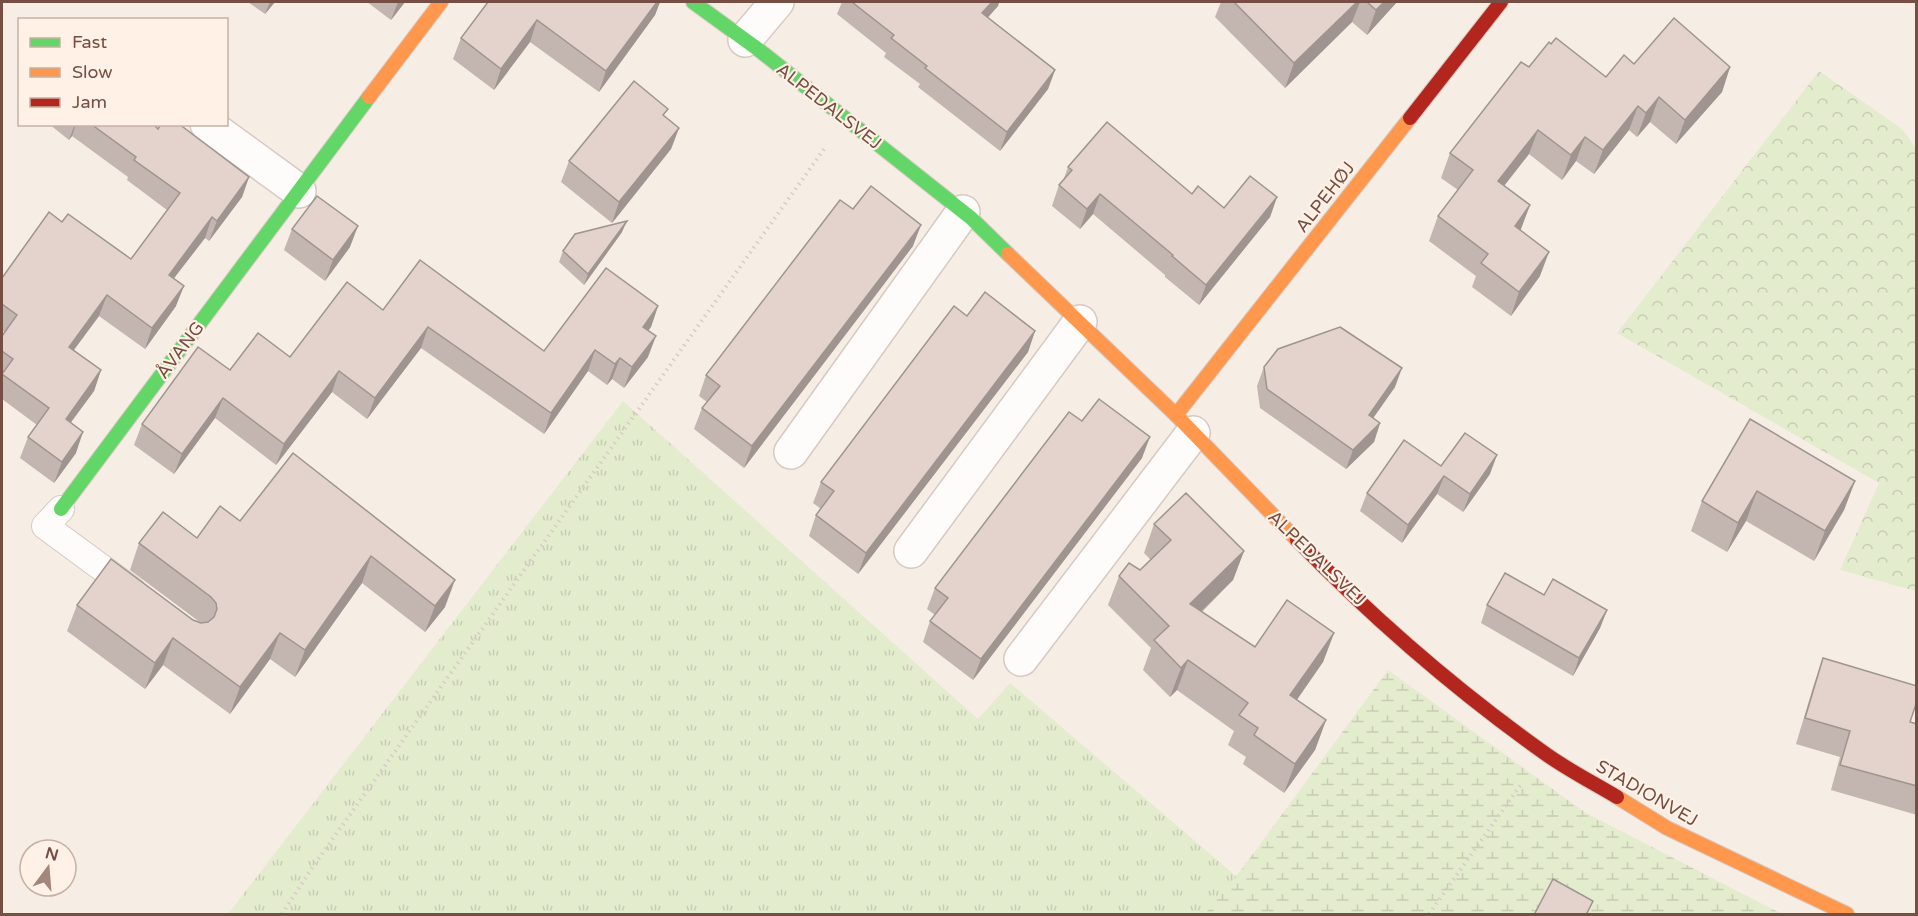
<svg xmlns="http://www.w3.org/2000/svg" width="1918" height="916" viewBox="0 0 1918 916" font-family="'Varela Round',sans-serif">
  <defs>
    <pattern id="grass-tufts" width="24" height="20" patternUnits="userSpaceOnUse" patternTransform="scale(1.5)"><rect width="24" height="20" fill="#e4ecce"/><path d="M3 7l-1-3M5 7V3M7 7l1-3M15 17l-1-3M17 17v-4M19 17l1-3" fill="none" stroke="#c7ccb2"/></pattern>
    <pattern id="forest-crowns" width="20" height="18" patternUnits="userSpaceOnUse" patternTransform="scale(1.5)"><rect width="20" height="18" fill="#e4ecce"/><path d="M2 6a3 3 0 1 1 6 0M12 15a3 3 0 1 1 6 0" fill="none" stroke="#c7ccb2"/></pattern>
    <pattern id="wetland-marsh" width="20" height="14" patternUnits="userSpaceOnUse" patternTransform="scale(1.5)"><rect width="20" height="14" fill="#e4ecce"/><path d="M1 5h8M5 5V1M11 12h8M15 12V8" fill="none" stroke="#c7ccb2"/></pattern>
  </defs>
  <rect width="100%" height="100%" fill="#f6ede5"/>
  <polygon fill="url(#grass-tufts)" points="623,401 978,719 1010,683 1236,876 1253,854 1350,914 228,914"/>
  <polygon fill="url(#forest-crowns)" points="1819,71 1902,129 1916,148 1916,591 1840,570 1879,483 1617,333"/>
  <polygon fill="url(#wetland-marsh)" points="1388,670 1586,813 1782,914 1205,914 1236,877"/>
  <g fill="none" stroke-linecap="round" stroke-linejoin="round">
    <defs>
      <polyline id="lane" points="61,509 45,526 132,590"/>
      <g id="street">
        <polyline points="745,40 777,2"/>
        <polyline points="207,124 299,191"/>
        <polyline points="791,452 963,212"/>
        <polyline points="911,551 1080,322"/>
        <polyline points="1021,659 1193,433"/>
      </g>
      <g id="fast">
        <polyline points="693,2 759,50 971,218 1008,254"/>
        <polyline points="61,509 369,97"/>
      </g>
      <g id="slow">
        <polyline points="369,97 441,2"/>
        <polyline points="1008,254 1176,415 1297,540"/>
        <polyline points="1176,415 1410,118"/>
        <polyline points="1617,797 1667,828 1847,914"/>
      </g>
      <g id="jam">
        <polyline points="1410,118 1501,2"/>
        <path d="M 1297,540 C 1371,616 1456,690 1543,752 C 1566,769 1592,782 1617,797"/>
      </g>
    </defs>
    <use href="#lane" stroke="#d7c9c3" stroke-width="28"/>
    <use href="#street" stroke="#d7c9c3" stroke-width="36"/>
    <use href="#fast" stroke="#d7c8c1" stroke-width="16"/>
    <use href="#slow" stroke="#d7c8c1" stroke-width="16"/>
    <use href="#jam" stroke="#d7c8c1" stroke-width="16"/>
    <g stroke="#d8ccc7" stroke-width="4" stroke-dasharray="1.5 4.5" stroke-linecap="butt">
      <polyline points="282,914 312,868 824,149"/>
      <polyline points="1429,914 1522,783"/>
    </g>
    <use href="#lane" stroke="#fefcfb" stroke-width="26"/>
    <use href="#street" stroke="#fefcfb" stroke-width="33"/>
    <use href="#fast" stroke="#63d668" stroke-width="14"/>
    <use href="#slow" stroke="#ff974d" stroke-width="14"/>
    <use href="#jam" stroke="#b3261e" stroke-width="14"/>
  </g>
  <g fill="#c3b5af">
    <polygon points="248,2 275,2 265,14"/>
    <polygon points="367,2 405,2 391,20"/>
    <polygon points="488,2 660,2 655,15 599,92 530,42 494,90 453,59 461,38"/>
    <polygon points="842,2 999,2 998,6 988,17 1055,70 1048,89 1000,151 918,87 920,84 884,57 886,53 837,14"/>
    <polygon points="1221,2 1397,2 1367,35 1352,22 1285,88 1215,17"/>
    <polygon points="1634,64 1730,67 1722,92 1676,144 1650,122 1637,137 1629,130 1594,174 1576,161 1562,180 1529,154 1504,186 1530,205 1520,230 1540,276 1511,316 1472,287 1476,276 1429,241 1438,216 1458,190 1441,178 1450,153 1529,67 1606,77"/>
    <polygon points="665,116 679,128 671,149 612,223 561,182 569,161"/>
    <polygon points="49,124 153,124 158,129 249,177 242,197 209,241 205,238 174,278 176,306 145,349 99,316 74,350 101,370 94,391 70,423 76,453 54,483 20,458 28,437 37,425 2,399 2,336 4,332 2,330 2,278 62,222 131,259 167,210 127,180 128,177 72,136 69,140"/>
    <polygon points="1068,167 1192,194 1224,208 1277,197 1270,217 1199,305 1165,277 1165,275 1093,214 1080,229 1052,206 1059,185 1063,181"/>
    <polygon points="853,209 913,246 744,468 694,429 702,408 707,402 699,396 706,375"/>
    <polygon points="292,229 350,247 325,281 284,250"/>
    <polygon points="622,232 584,285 559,262 563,251"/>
    <polygon points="658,306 651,327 648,330 648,357 624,388 612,379 607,385 588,371 544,434 421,348 367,419 332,392 276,465 215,418 174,474 134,445 142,424 230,370 290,357 383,310 544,351"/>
    <polygon points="967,316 1035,331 1028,352 858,574 809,536 816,515 821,509 813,503 821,482"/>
    <polygon points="1264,367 1395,387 1373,418 1380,423 1374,442 1346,469 1260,408 1257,386"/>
    <polygon points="1750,419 1855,481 1844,510 1814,561 1746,521 1727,552 1691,531 1702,501"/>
    <polygon points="1082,421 1142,458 973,680 923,642 930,621 935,615 927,609 935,588"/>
    <polygon points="293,453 445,607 425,632 362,583 295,677 270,659 230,714 163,665 145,689 67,631 77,605 193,620 201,623 130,570 139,543 197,538 240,521"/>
    <polygon points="1441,466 1490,474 1463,512 1437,494 1402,543 1360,511 1367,493"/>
    <polygon points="1154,524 1244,551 1233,580 1202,612 1255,647 1334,633 1323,662 1297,700 1326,720 1315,750 1284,793 1243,764 1246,757 1228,745 1234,731 1177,690 1170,697 1143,670 1151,648 1108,605 1119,576 1140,570 1151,560 1144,553"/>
    <polygon points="1544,595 1607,610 1600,628 1573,676 1481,623 1487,605"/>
    <polygon points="1823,658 1910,722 1917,724 1917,815 1831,790 1840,757 1796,744 1814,684"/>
  </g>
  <g fill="#9f948f">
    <polygon points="270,2 275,2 265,14"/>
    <polygon points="398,2 405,2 391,20"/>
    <polygon points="657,2 660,2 655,15 599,92 606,71"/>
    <polygon points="992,2 999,2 998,6 975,32 982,13"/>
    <polygon points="1357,2 1360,2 1352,22 1285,88 1294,63"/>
    <polygon points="1384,2 1397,2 1367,35 1376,10"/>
    <polygon points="537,20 530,42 494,90 501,69"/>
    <polygon points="1730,67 1722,92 1676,144 1685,120"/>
    <polygon points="1055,70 1048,89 1000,151 1007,132"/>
    <polygon points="1659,97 1650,122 1637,137 1646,113"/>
    <polygon points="1638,106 1629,130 1594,174 1603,150"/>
    <polygon points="75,124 76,124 72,136 69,140"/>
    <polygon points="679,128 671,149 612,223 619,202"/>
    <polygon points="1538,130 1529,154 1489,205 1498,181"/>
    <polygon points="1585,137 1576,161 1562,180 1571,155"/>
    <polygon points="249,177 242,197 209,241 217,221"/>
    <polygon points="1100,194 1093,214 1080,229 1087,209"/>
    <polygon points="1277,197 1270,217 1199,305 1206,285"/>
    <polygon points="1530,205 1521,229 1506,250 1515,226"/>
    <polygon points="212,217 205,238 161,295 169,275"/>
    <polygon points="627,221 622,232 584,285 588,274"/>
    <polygon points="921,225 913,246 744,468 752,446"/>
    <polygon points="358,226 350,247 325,281 333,260"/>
    <polygon points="1549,252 1540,276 1511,316 1519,292"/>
    <polygon points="184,286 176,306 145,349 152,328"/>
    <polygon points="107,295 99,316 61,367 69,347"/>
    <polygon points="658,306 651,327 636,348 643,327"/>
    <polygon points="428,327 421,348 367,419 375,398"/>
    <polygon points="1035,331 1028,352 858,574 866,553"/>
    <polygon points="656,336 648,357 624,388 632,367"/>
    <polygon points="595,350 588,371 544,434 551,413"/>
    <polygon points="620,358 612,379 607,385 615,364"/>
    <polygon points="1402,368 1395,387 1362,434 1369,415"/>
    <polygon points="101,370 94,391 58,440 66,419"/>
    <polygon points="339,371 332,392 276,465 284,444"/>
    <polygon points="223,398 215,418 174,474 182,454"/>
    <polygon points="1380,423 1374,442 1346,469 1353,450"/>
    <polygon points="83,432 76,453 54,483 62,462"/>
    <polygon points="1150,437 1142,458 973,680 981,659"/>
    <polygon points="1497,455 1490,474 1463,512 1470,494"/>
    <polygon points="1444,476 1437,494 1402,543 1408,525"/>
    <polygon points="1855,481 1844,510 1814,561 1825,531"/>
    <polygon points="1757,491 1746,521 1727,552 1738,523"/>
    <polygon points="1244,551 1233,580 1179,633 1190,604"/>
    <polygon points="371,556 362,583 295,677 305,650"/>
    <polygon points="455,580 445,607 425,632 435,606"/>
    <polygon points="1607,610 1600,628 1573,676 1579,658"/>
    <polygon points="280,633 270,659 230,714 240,687"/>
    <polygon points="1334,633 1323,662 1279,725 1290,695"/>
    <polygon points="173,638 163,665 145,689 155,663"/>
    <polygon points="1188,660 1177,690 1170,697 1181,668"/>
    <polygon points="1326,720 1315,750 1284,793 1295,764"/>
  </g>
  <g fill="#e3d3cc" stroke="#9f948f" stroke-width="1.5">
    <polygon points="488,2 657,2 606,71 537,20 501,69 461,38"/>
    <polygon points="852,2 992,2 982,13 1055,70 1007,132 925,68 927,66 891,38 894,35"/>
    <polygon points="1234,2 1357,2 1294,63"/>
    <polygon points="1367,2 1384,2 1376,10"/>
    <polygon points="1674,18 1730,67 1685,120 1659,97 1646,113 1638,106 1603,150 1585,137 1571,155 1538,130 1498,181 1530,205 1515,226 1549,252 1519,292 1481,263 1488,254 1438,216 1473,170 1450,153 1521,62 1529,67 1549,42 1551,44 1556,38 1606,77 1624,55 1634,64"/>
    <polygon points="634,81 668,109 663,115 679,128 619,202 569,161"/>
    <polygon points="1107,122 1192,194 1198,186 1224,208 1250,176 1277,197 1206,285 1172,256 1173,255 1100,194 1087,209 1059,185 1072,170 1068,167"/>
    <polygon points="91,124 153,124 158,129 161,124 179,124 249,177 217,221 212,217 169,275 184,286 152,328 107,295 69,347 101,370 66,419 83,432 62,462 28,437 49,408 2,374 13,359 2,351 2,336 17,315 2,304 2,278 49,212 62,222 68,214 131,259 180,193 134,160 136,157"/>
    <polygon points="871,186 921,225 752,446 702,408 720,386 706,375 840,200 853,209"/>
    <polygon points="317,196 358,226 333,260 292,229"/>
    <polygon points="627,221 588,274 563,251 575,234"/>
    <polygon points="420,260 544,351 606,268 658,306 643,327 656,336 632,367 620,358 615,364 595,350 551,413 428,327 375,398 339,371 284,444 223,398 182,454 142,424 198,347 230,370 258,333 290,357 347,282 383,310"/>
    <polygon points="985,292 1035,331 866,553 816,515 834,491 821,482 954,306 967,316"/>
    <polygon points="1340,327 1402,368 1369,415 1380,423 1353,450 1267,389 1264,367 1278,349"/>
    <polygon points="1099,399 1150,437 981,659 930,621 948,598 935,588 1069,412 1082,421"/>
    <polygon points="1750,419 1855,481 1825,531 1757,491 1738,523 1702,501"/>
    <polygon points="1465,433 1497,455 1470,494 1444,476 1408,525 1367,493 1404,440 1441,466"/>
    <polygon points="293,453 455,580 435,606 371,556 305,650 280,633 240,687 173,638 155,663 77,605 111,559 193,620 201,623 208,622 214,617 217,609 216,603 211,597 139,543 163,512 197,538 220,506 240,521"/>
    <polygon points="1186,493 1244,551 1190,604 1255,647 1287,600 1334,633 1290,695 1326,720 1295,764 1254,735 1258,728 1239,715 1248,703 1188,660 1181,668 1154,640 1169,626 1119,576 1129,563 1140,570 1171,540 1154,524"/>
    <polygon points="1505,573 1544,595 1553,579 1607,610 1579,658 1487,605"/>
    <polygon points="1823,658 1917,686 1917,701 1910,722 1917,724 1917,786 1840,765 1850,731 1805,718"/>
    <polygon points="1553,879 1593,901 1586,915 1534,915"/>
  </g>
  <g text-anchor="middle" stroke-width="4.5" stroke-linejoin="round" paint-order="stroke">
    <g font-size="18" fill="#764e43" stroke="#fff1e5">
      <text transform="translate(829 106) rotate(38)" y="6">ALPEDALSVEJ</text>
      <text transform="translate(1325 197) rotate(-52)" y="6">ALPEHØJ</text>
      <text transform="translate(180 350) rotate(-53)" y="6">ÅVANG</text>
      <text transform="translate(1317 558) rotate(44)" y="6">ALPEDALSVEJ</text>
      <text transform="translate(1647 793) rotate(30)" y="6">STADIONVEJ</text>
    </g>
  </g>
  <rect width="1918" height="916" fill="none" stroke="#764e43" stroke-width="6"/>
  <rect x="18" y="18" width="210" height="108" fill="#fff1e5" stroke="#c8b0a4" stroke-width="1.5"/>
  <rect x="30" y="38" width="30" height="9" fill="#63d668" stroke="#c8b0a4" stroke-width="1.5"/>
  <text x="72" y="48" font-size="18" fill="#764e43">Fast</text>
  <rect x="30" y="68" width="30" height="9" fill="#ff974d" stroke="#c8b0a4" stroke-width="1.5"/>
  <text x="72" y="78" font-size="18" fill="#764e43">Slow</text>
  <rect x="30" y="98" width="30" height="9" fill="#b3261e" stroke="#c8b0a4" stroke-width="1.5"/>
  <text x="72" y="108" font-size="18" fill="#764e43">Jam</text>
  <g transform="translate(48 868) rotate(16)"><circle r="28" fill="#fff1e5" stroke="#c8b0a4" stroke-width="1.5"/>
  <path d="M0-4.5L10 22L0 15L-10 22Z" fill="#a3867c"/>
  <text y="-9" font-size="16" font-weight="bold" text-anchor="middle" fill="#764e43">N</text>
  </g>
</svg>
